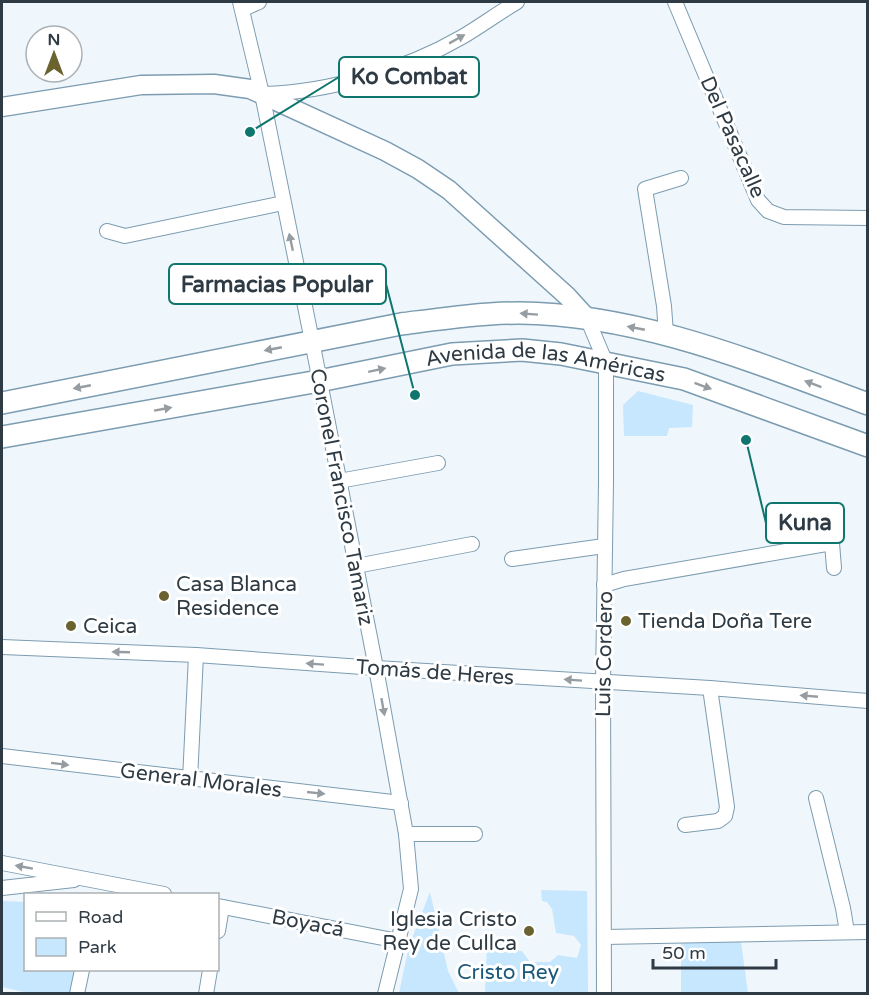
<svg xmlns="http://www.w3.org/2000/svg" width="869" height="995" viewBox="0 0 869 995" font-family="'Varela Round',sans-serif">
  <rect width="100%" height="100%" fill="#f0f7fc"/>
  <g fill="#c6e7fd">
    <polygon points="638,391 693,405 692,427 669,428 667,436 624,436 623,405"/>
    <path d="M 541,890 L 587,891 L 588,993 L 485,993 L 487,944 C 499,946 509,950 522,951 L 530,962 L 550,962 L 558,955 L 577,958 L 581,945 L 574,936 L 556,933 L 552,909 L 547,902 L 542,901 Z"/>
    <polygon points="430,892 448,971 459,993 399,993 409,946"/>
    <polygon points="2,901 25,902 26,970 77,970 72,994 28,993 2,987"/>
    <polygon points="681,940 741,942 748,993 681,993"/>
  </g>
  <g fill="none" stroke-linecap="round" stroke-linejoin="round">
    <defs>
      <g id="street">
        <polyline points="240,2 262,94 312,341 376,668 406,834 411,889 385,994"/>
        <polyline points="675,2 758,200 768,211 784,217 868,218"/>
        <polyline points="243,9 259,2"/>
        <path d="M 264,94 C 329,92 405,70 462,37 C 481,26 498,13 517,2"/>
        <polyline points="107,231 125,236 283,203"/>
        <polyline points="587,318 606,363 606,482 603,682 604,994"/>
        <polyline points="666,334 664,306 645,189 681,178"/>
        <polyline points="339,481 438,463"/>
        <polyline points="512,559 604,546"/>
        <polyline points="356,566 472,544"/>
        <polyline points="604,585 624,579 832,543 834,568"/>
        <polyline points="2,647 196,655 376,668 710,688 868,701"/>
        <polyline points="2,756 401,803"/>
        <polyline points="190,780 196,655"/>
        <polyline points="816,798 843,908 847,932"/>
        <polyline points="685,825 718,821 725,816 727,807 710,688"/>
        <polyline points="406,834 475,834"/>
        <polyline points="2,863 164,894"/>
        <polyline points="2,888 74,880"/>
        <polyline points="218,906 398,941"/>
        <polyline points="218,931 222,907"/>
        <polyline points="604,937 868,932"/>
        <polyline points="77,994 82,970"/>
        <polyline points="206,994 210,970"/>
      </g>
      <polyline id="secondary" points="2,107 141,85 214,84 250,89 385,151 418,169 449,190 567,296 587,318"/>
      <g id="primary">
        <path d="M 2,403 L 401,324 C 440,319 480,313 519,313 C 641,314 756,363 868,404"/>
        <path id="s1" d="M 2,437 L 319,381 L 452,354 L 522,350 L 561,354 L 684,379 L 868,446"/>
      </g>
    </defs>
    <use href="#street" stroke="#7c9cb1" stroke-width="16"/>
    <use href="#secondary" stroke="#7c9cb1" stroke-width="21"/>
    <use href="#primary" stroke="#7c9cb1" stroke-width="24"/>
    <use href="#street" stroke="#fff" stroke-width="14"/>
    <use href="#secondary" stroke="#fff" stroke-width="18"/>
    <use href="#primary" stroke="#fff" stroke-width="21"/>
  </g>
  <defs><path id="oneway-solid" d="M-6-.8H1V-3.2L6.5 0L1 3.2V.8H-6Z" transform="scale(1.5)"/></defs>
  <g fill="#969da2">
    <use href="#oneway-solid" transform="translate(457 39) rotate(-29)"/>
    <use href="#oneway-solid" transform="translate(291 242) rotate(-102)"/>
    <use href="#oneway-solid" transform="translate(529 314) rotate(-176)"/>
    <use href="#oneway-solid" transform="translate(636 328) rotate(-169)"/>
    <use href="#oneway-solid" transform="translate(273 349) rotate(169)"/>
    <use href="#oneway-solid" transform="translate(377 370) rotate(-12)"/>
    <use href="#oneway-solid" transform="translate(813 384) rotate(-159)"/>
    <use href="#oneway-solid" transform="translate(703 386) rotate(20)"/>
    <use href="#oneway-solid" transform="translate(82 387) rotate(169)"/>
    <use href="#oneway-solid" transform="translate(163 409) rotate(-10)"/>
    <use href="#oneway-solid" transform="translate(121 652) rotate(-178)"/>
    <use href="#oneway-solid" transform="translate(315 664) rotate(-176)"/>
    <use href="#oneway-solid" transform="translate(573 680) rotate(-176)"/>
    <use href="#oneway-solid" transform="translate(809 696) rotate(-175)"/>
    <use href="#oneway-solid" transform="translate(383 707) rotate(80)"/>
    <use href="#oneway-solid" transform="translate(60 764) rotate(7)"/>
    <use href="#oneway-solid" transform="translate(316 793) rotate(6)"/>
    <use href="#oneway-solid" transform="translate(24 867) rotate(-170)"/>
  </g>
  <g fill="#6a6330" stroke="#fff" stroke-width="2">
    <circle cx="164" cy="596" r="6"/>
    <circle cx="626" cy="621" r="6"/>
    <circle cx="71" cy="626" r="6"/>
    <circle cx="529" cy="931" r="6"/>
  </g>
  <g text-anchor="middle" stroke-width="6" stroke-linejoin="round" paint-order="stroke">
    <g font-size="21" fill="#2e3b44" stroke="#fff">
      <text transform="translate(733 137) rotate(66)" y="7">Del Pasacalle</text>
      <text dy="7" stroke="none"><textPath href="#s1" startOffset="552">Avenida de las Américas</textPath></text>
      <text transform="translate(342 497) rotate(79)" y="7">Coronel Francisco Tamariz</text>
      <text transform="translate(604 654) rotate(-89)" y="7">Luis Cordero</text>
      <text transform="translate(435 672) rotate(4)" y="7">Tomás de Heres</text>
      <text transform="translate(201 780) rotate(7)" y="7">General Morales</text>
      <text transform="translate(308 923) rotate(11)" y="7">Boyacá</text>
    </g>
    <g font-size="21" fill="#2e3b44" stroke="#fff" text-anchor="start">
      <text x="176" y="591">Casa Blanca<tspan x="176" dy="24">Residence</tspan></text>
      <text x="638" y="628">Tienda Doña Tere</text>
      <text x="83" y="633">Ceica</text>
      <text x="517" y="926" text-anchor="end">Iglesia Cristo<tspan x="517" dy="24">Rey de Cullca</tspan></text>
    </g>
    <g font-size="21" fill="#1b587a" stroke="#fff">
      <text x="508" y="979">Cristo Rey</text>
    </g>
  </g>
  <path fill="none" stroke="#0f766e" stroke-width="2" d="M250 132L339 77M415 395L386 284M746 440L766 523"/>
  <g fill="#0f766e" stroke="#fff" stroke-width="2">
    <circle cx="250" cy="132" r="6"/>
    <circle cx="415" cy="395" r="6"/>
    <circle cx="746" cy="440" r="6"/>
  </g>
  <g fill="#fff" stroke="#0f766e" stroke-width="2">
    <rect x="339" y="57" width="140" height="40" rx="6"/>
    <rect x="169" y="264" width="217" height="40" rx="6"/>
    <rect x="766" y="503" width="78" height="40" rx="6"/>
  </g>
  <g font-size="22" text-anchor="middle" font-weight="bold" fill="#2e3b44">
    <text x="409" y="84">Ko Combat</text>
    <text x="277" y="292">Farmacias Popular</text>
    <text x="805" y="530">Kuna</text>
  </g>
  <rect width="869" height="995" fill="none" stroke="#2e3b44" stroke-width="6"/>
  <rect x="24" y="893" width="195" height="78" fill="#ffffff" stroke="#abb1b4" stroke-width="1.5"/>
  <rect x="36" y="912" width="30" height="9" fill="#ffffff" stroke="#abb1b4" stroke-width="1.5"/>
  <text x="78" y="923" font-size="18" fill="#2e3b44">Road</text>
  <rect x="36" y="938" width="30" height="18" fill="#c6e7fd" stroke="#abb1b4" stroke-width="1.5"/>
  <text x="78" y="953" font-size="18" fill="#2e3b44">Park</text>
  <g transform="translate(54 54)"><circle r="28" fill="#ffffff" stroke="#abb1b4" stroke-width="1.5"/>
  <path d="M0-4.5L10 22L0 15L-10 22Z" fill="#6a6330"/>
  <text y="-9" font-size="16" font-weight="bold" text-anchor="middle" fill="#2e3b44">N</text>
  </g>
  <path d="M653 959v9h123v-9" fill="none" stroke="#2e3b44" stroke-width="3"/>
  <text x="662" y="959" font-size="18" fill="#2e3b44" stroke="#ffffff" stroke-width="4.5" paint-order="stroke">50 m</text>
</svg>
